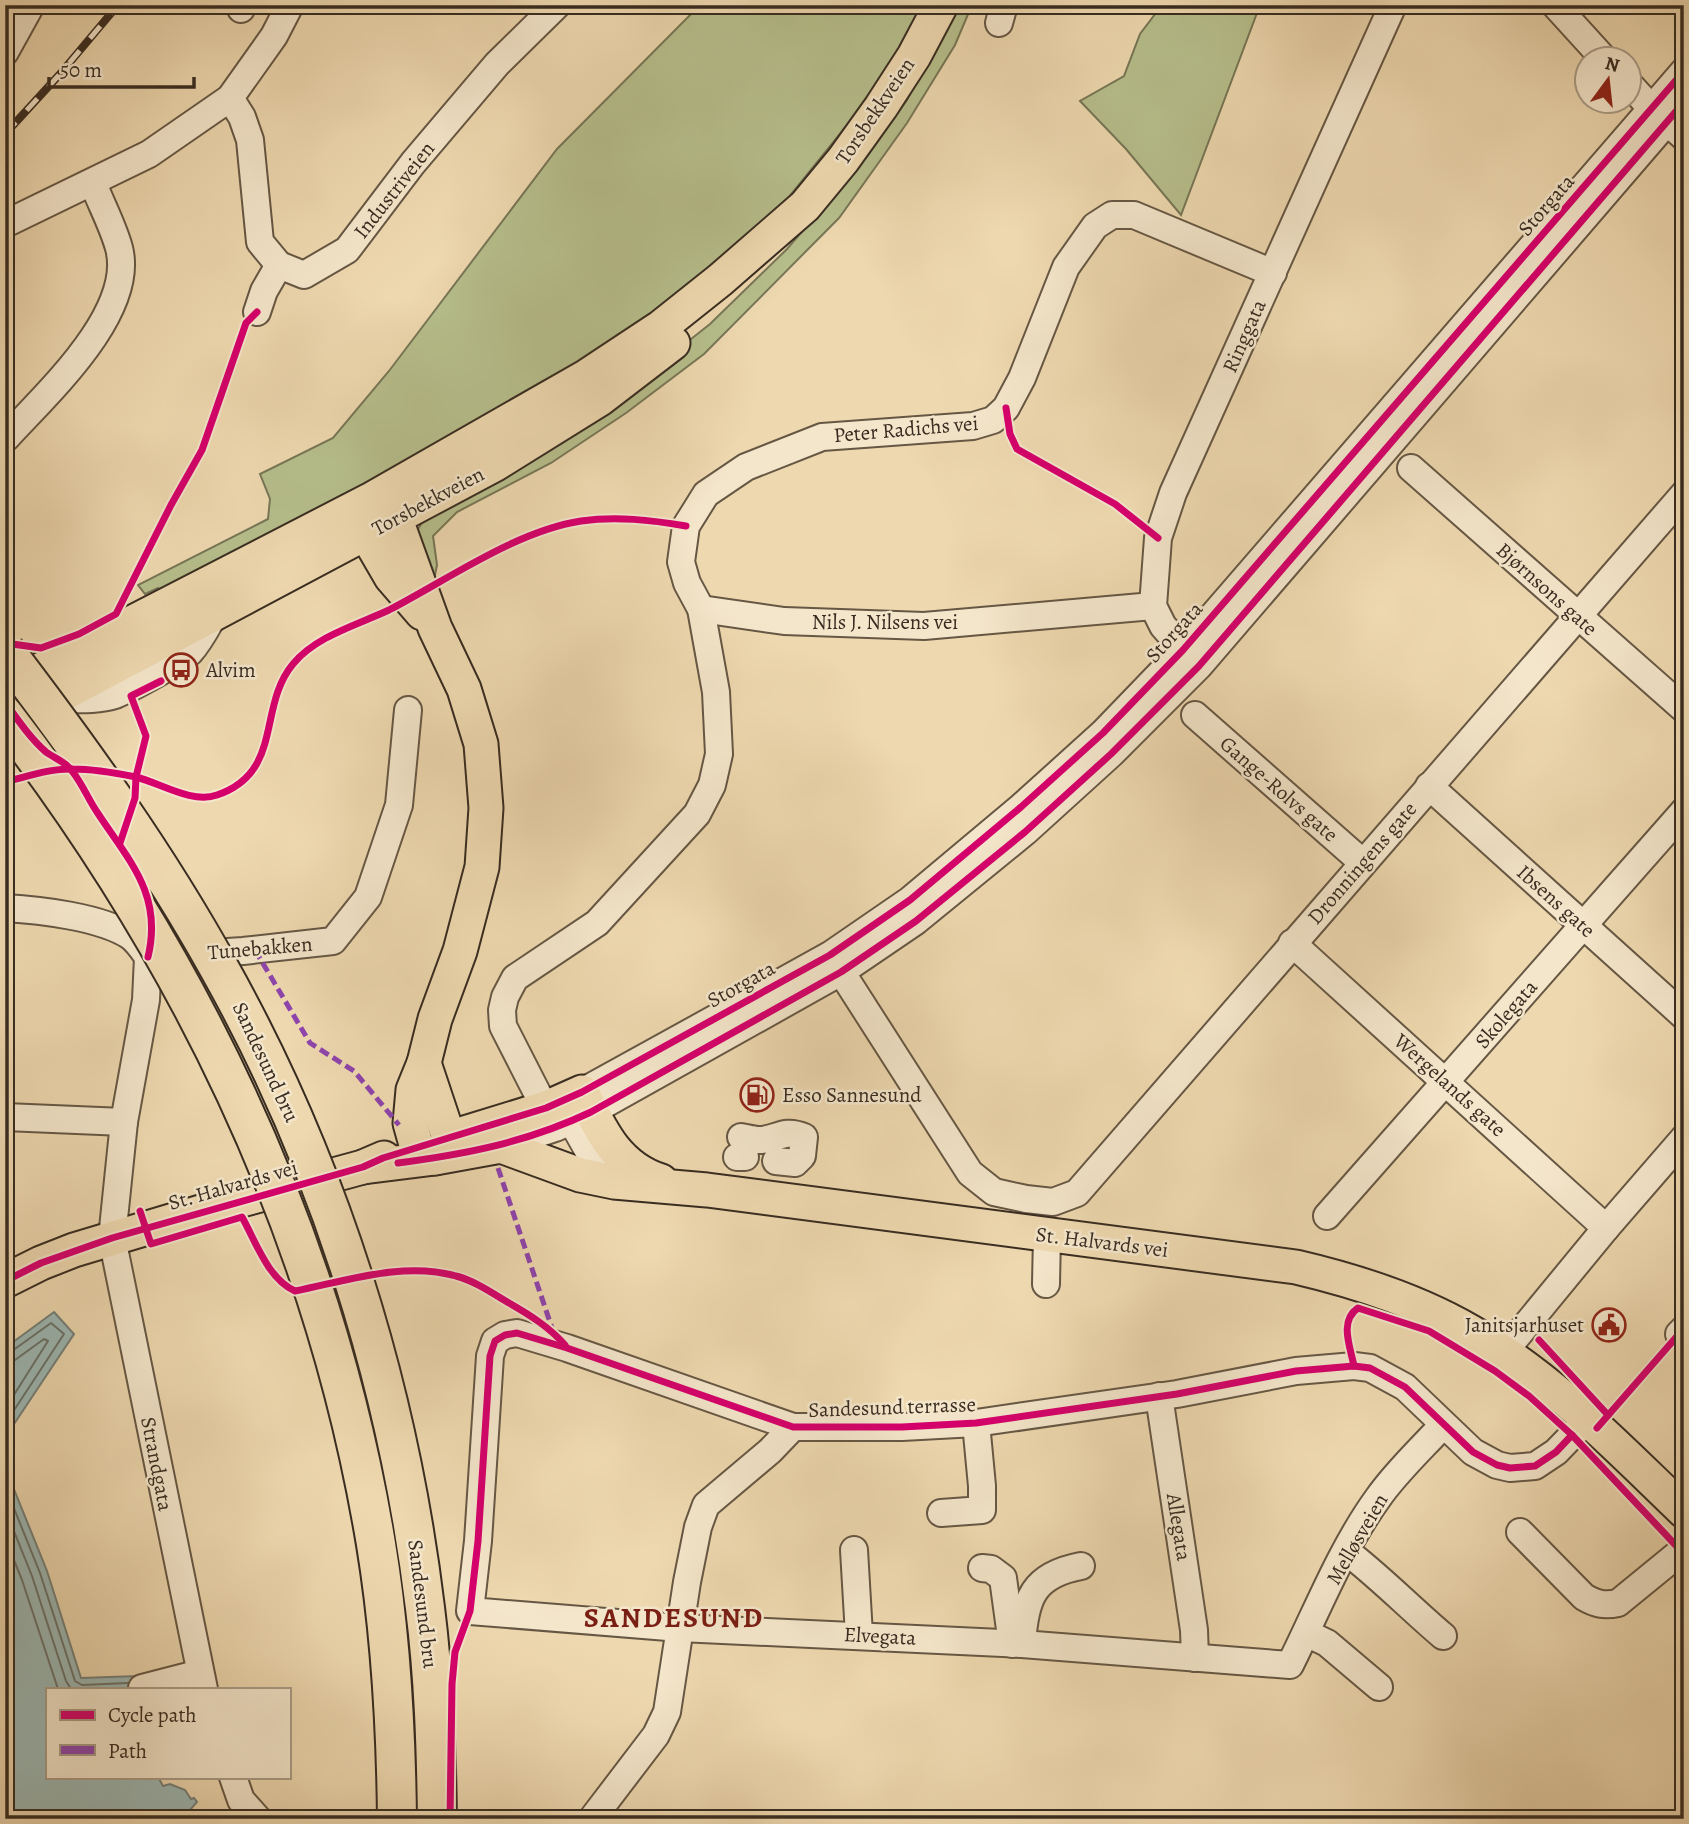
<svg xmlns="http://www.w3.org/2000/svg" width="1689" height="1824" viewBox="0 0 1689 1824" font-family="Alegreya,serif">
  <rect width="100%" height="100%" fill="#eed8af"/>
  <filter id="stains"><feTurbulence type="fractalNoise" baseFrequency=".00286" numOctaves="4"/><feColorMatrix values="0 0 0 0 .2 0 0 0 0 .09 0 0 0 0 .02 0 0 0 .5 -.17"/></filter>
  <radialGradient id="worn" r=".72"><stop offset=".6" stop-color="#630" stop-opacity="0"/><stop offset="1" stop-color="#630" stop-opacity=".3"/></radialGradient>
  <g fill="#b6bf8c" stroke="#777656" stroke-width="2">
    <polygon points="700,5 925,5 877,88 768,223 587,365 162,593 158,588 145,594 138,585 268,519 270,499 260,474 333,438 389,371 557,149"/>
    <polygon points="959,5 972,5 955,45 907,123 839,218 704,354 626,413 551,463 457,512 433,536 437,565 434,580 415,534 426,516 604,408 710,324 787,249 868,155 907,100"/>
    <polygon points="1162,5 1260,5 1181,215 1126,149 1080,101 1124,76 1140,34"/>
  </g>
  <g fill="#9cb8b4" stroke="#748079" stroke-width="2">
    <polygon points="54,1312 74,1334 6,1436 5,1444 5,1367 8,1365 5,1361 5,1348"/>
    <polygon points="5,1467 47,1571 81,1678 138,1676 143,1689 47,1689 47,1777 158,1777 163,1786 170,1784 185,1790 191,1799 194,1798 197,1802 182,1819 5,1819"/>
  </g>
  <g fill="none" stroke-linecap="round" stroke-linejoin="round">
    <g stroke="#6a726a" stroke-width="2">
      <polyline points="5,1353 12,1351 51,1323 64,1334 5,1424"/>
      <polyline points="5,1361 15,1360 44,1339 48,1341 5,1409"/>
      <polyline points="5,1486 40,1573 75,1681 82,1685 128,1683"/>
      <polyline points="5,1509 32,1576 66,1681 71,1689"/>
      <polyline points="5,1538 22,1580 58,1689"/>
    </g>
    <defs>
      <g id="minor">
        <polyline points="1555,5 1605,60"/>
        <polyline points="241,9 243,5"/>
        <polyline points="999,23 1004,5"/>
        <polyline points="5,52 31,5"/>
        <polyline points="1630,85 1651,108 1684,137"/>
        <polyline points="230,98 242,117 250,140 260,242 279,265 304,275 347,250 413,163 497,64 557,5"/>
        <polyline points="5,224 149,154 230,98 274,36 290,5"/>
        <polyline points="257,312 264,291 279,265"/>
        <path d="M 6,438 C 45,395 136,313 119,248 C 113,226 101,204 93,183"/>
        <polyline points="1411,468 1684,709"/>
        <polyline points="701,609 784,621 924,626 1153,606"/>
        <polyline points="1195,662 1163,626 1153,606 1158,538 1173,493 1393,5"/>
        <path d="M 56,699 C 75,699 97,701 115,695 C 130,689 180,662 190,652 C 201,640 208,625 216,611"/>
        <polyline points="1195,715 1362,862"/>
        <polyline points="1429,786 1684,1016"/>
        <path d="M 5,908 C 40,910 101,917 130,936 C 137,941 143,950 148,957 L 146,1000 L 124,1122 L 112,1238 L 204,1689"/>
        <polyline points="1292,943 1606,1228"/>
        <polyline points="150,957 243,951 333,941 368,897 399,805 408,710"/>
        <polyline points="833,959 970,1173 994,1192 1026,1199 1053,1202 1077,1193 1684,494"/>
        <polyline points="582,1092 830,955 910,900 1021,807 1103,733 1183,650 1684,71"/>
        <polyline points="563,1106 594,1161 614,1182"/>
        <polyline points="5,1117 124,1122"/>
        <polyline points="553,1124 503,1026 502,1010 505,997 515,978 597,923 697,814 712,785 719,754 716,692 701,609 687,583 681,562 686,526 706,494 746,467 822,437 973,426 993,420 1006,408 1022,378 1066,267 1095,226 1112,215 1134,215 1273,273"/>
        <path d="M 741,1137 C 747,1138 753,1140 759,1140 C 777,1140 783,1128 804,1137 L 802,1156 L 795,1163 L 776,1161"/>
        <polyline points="501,1146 555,1128 591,1112 841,972 916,921 1025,832 1111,754 1199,666 1684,102"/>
        <polyline points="737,1157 745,1157"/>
        <polyline points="1327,1216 1684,811"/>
        <polyline points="1046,1284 1047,1235"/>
        <polyline points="1679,1334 1684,1329"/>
        <polyline points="1504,1352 1606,1228 1684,1138"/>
        <polyline points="1159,1396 1194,1630 1195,1658"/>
        <path d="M 1443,1425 C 1421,1449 1396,1472 1378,1498 C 1341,1549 1318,1609 1290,1665 L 1022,1644 L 680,1628 L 470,1611 L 478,1541 L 490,1356 L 495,1341 L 505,1335 L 517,1333 L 567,1348 L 793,1427 L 902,1427 L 976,1423 L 1177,1394 L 1296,1371 L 1354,1366 L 1370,1368 L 1405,1387 L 1473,1452 L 1497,1465 L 1510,1468 L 1535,1466 L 1556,1452 L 1588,1419"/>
        <polyline points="941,1513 982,1510 982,1486 976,1423"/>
        <path d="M 1520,1532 L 1584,1597 C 1596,1604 1604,1606 1618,1603 L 1684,1549"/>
        <polyline points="854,1550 859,1635"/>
        <path d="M 1346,1551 C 1380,1577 1410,1608 1443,1636"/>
        <polyline points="982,1568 991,1569 1003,1578 1012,1644"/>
        <polyline points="1306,1633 1327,1643 1379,1687"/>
        <path d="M 1022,1644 C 1025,1598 1033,1575 1081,1566"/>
        <polyline points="142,1688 200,1673"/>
        <polyline points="233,1777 241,1800 258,1819"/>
        <polyline points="592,1819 656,1735 667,1712 687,1582 698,1527 706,1505 770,1451 793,1427"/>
      </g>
      <g id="major">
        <polyline points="376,505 393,519 399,528 435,628 464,689 481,744 486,808 482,867 460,951 435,1019 424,1063 413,1090 410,1123 417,1148 435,1158"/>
        <polyline points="369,514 366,534 391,577 422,613"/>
        <polyline points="5,688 370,500 587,376 661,327 720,280 805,206 843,160 881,107 914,56 941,5"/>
        <polyline points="5,719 54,699 494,465 600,399 673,343"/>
        <polyline points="424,1063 449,1138"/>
        <path d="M 455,1136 L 546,1108 L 582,1092 C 601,1131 617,1167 661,1181"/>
        <path d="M 363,1167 L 435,1158 L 501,1146 L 580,1175 L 614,1182 L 707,1190 L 1296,1267 C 1356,1281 1418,1301 1471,1332 C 1552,1378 1617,1447 1684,1511"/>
        <polyline points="5,1281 41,1263 74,1250 234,1202 363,1167 384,1158"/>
      </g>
    </defs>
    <use href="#minor" stroke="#665744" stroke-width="30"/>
    <use href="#major" stroke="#382c21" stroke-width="37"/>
    <use href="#minor" stroke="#f4e6cb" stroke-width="26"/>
    <use href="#major" stroke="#eed8af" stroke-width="33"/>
    <defs>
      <polyline id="rail" points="5,134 60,74 118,5"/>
    </defs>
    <use href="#rail" stroke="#382c21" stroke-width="8"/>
    <use href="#rail" stroke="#f4e6cb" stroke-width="5" stroke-dasharray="16" stroke-linecap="butt"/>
    <defs>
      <g id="highway-bridge">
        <path d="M 5,651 C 82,752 157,856 219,968 C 329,1164 398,1385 425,1608 C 434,1678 436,1748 437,1819"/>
        <path d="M 5,717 C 194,963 325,1236 376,1544 C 391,1635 396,1727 397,1819"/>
      </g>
    </defs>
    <use href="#highway-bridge" stroke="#382c21" stroke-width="42" stroke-linecap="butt"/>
    <use href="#highway-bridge" stroke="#eed8af" stroke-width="38"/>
    <g stroke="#8e44ad" stroke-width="5" stroke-dasharray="10 5" stroke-linecap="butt">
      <polyline points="255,950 310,1043 354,1071 399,1125"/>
      <polyline points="498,1168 553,1331"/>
    </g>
    <defs>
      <g id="cycleway">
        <polyline points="1006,408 1010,434 1017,449 1115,504 1158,538"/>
        <polyline points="5,643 41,648 79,634 116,614 171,505 202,450 246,323 257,312"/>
        <path d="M 5,702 C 18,720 30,738 46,752 C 54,758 66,762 72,771 C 82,783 88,799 97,812 C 129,861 163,894 148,957"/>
        <path d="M 5,782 C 26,777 51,768 73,769 C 93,769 116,773 136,777 C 160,783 192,804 217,795 C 284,772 257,707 293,664 C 316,636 357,625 389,610 C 447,580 516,531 581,521 C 616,516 651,520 686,526"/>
        <polyline points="120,843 135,798 136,777 146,736 131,696 161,681"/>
        <path d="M 398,1163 C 467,1154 528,1142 591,1112 L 841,972 L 916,921 L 1025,832 L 1111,754 L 1199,666 L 1684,102"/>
        <path d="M 140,1211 L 151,1244 L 242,1217 C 256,1242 268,1279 295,1291 C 346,1281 404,1261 456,1276 C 475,1281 492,1293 509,1303 C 530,1315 549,1327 565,1345"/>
        <polyline points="5,1281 41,1263 112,1238 363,1167 383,1158 546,1108 582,1092 830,955 910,900 1021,807 1103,733 1183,650 1684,71"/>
        <polyline points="1539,1340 1608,1415"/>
        <path d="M 1354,1366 C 1350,1346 1339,1321 1358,1308 L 1429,1331 L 1495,1371 L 1529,1396 L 1572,1435 L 1684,1554"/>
        <polyline points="1597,1428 1679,1334"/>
        <polyline points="450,1819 452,1684 455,1652 470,1611 478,1541 490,1356 495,1341 505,1335 517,1333 567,1348 793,1427 902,1427 976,1423 1177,1394 1296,1371 1354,1366 1370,1368 1405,1387 1473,1452 1497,1465 1510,1468 1535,1466 1556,1452 1572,1435"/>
      </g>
    </defs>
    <use href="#cycleway" stroke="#f4e6cb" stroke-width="11"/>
    <use href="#cycleway" stroke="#d6006c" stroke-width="7"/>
  </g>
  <defs>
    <symbol id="bus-ring" viewBox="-11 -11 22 22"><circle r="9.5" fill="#f4e6cb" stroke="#8f2418" stroke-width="1.5"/><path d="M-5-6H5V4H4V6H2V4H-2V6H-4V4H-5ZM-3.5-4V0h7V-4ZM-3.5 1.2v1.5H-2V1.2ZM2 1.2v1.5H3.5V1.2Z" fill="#8f2418"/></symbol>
    <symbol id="fuel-ring" viewBox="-11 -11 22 22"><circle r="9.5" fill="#f4e6cb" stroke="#8f2418" stroke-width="1.5"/><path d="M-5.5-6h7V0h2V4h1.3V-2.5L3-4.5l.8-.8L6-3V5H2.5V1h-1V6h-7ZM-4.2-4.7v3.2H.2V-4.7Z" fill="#8f2418"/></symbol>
    <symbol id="civic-ring" viewBox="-11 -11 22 22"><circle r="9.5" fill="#f4e6cb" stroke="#8f2418" stroke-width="1.5"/><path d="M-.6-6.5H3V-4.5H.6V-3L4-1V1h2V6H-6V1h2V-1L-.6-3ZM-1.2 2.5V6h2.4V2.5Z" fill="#8f2418"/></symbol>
  </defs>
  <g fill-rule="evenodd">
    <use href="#bus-ring" x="162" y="651" width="38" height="38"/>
    <use href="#fuel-ring" x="738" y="1076" width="38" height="38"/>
    <use href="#civic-ring" x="1590" y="1306" width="38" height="38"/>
  </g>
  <g text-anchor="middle" stroke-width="5" stroke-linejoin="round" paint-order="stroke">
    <g font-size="21" fill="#382c21" stroke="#f4e6cb">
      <text transform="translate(875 111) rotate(-56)" y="7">Torsbekkveien</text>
      <text transform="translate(394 190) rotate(-52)" y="7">Industriveien</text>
      <text transform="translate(1546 205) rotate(-49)" y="7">Storgata</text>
      <text transform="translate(1244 336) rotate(-66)" y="7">Ringgata</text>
      <text transform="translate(906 429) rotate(-5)" y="7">Peter Radichs vei</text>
      <text transform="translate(428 501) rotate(-28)" y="7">Torsbekkveien</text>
      <text transform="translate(1547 589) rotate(42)" y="7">Bjørnsons gate</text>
      <text x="885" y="629">Nils J. Nilsens vei</text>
      <text transform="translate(1174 632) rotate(-48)" y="7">Storgata</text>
      <text transform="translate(1279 789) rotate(41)" y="7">Gange-Rolvs gate</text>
      <text transform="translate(1362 863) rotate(-49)" y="7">Dronningens gate</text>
      <text transform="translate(1556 901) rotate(42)" y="7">Ibsens gate</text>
      <text transform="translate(260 948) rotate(-5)" y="7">Tunebakken</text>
      <text transform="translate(741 984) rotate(-29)" y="7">Storgata</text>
      <text transform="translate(1506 1014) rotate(-49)" y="7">Skolegata</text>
      <text transform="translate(266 1062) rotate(65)" y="7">Sandesund bru</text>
      <text transform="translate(1450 1085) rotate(42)" y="7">Wergelands gate</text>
      <text transform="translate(233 1185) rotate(-16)" y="7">St. Halvards vei</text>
      <text transform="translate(1102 1242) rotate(7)" y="7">St. Halvards vei</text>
      <text transform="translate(892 1407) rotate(-2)" y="7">Sandesund terrasse</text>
      <text transform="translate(157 1464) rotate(79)" y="7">Strandgata</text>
      <text transform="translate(1179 1527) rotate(81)" y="7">Allegata</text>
      <text transform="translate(1357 1539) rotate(-60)" y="7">Melløsveien</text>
      <text transform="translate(423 1604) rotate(83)" y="7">Sandesund bru</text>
      <text transform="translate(880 1636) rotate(3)" y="7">Elvegata</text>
    </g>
    <g font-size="21" fill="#382c21" stroke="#f4e6cb" text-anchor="start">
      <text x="206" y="677">Alvim</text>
      <text x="782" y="1102">Esso Sannesund</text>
      <text x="1584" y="1332" text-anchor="end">Janitsjarhuset</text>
    </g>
    <g font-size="28" font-weight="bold" letter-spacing="2" fill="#7a1f14" stroke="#f4e6cb">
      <text x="674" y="1627">SANDESUND</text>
    </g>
  </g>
  <rect width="1689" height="1824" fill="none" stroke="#eed8af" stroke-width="28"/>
  <rect x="7" y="7" width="1675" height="1810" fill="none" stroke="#382c21" stroke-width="3.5"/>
  <rect x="14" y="14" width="1661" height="1796" fill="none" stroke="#382c21" stroke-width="2"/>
  <rect x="46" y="1688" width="245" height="91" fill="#f4e6cb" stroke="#a99c87" stroke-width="2"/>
  <rect x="60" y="1710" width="35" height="10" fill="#d6006c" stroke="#a99c87" stroke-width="2"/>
  <text x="108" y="1722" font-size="21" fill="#382c21">Cycle path</text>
  <rect x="60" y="1745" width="35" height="10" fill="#8e44ad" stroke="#a99c87" stroke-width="2"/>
  <text x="108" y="1758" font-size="21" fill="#382c21">Path</text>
  <g transform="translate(1608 80) rotate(15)"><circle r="33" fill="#f4e6cb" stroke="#a99c87" stroke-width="2"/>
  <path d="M0-5L12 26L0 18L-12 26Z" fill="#8f2418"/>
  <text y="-10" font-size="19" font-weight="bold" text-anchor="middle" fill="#382c21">N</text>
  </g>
  <path d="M49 77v10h145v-10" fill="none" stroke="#382c21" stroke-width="3.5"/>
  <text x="60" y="77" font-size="21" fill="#382c21" stroke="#f4e6cb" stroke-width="5" paint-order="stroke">50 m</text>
  <rect width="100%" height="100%" filter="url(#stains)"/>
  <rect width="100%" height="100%" fill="url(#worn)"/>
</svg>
